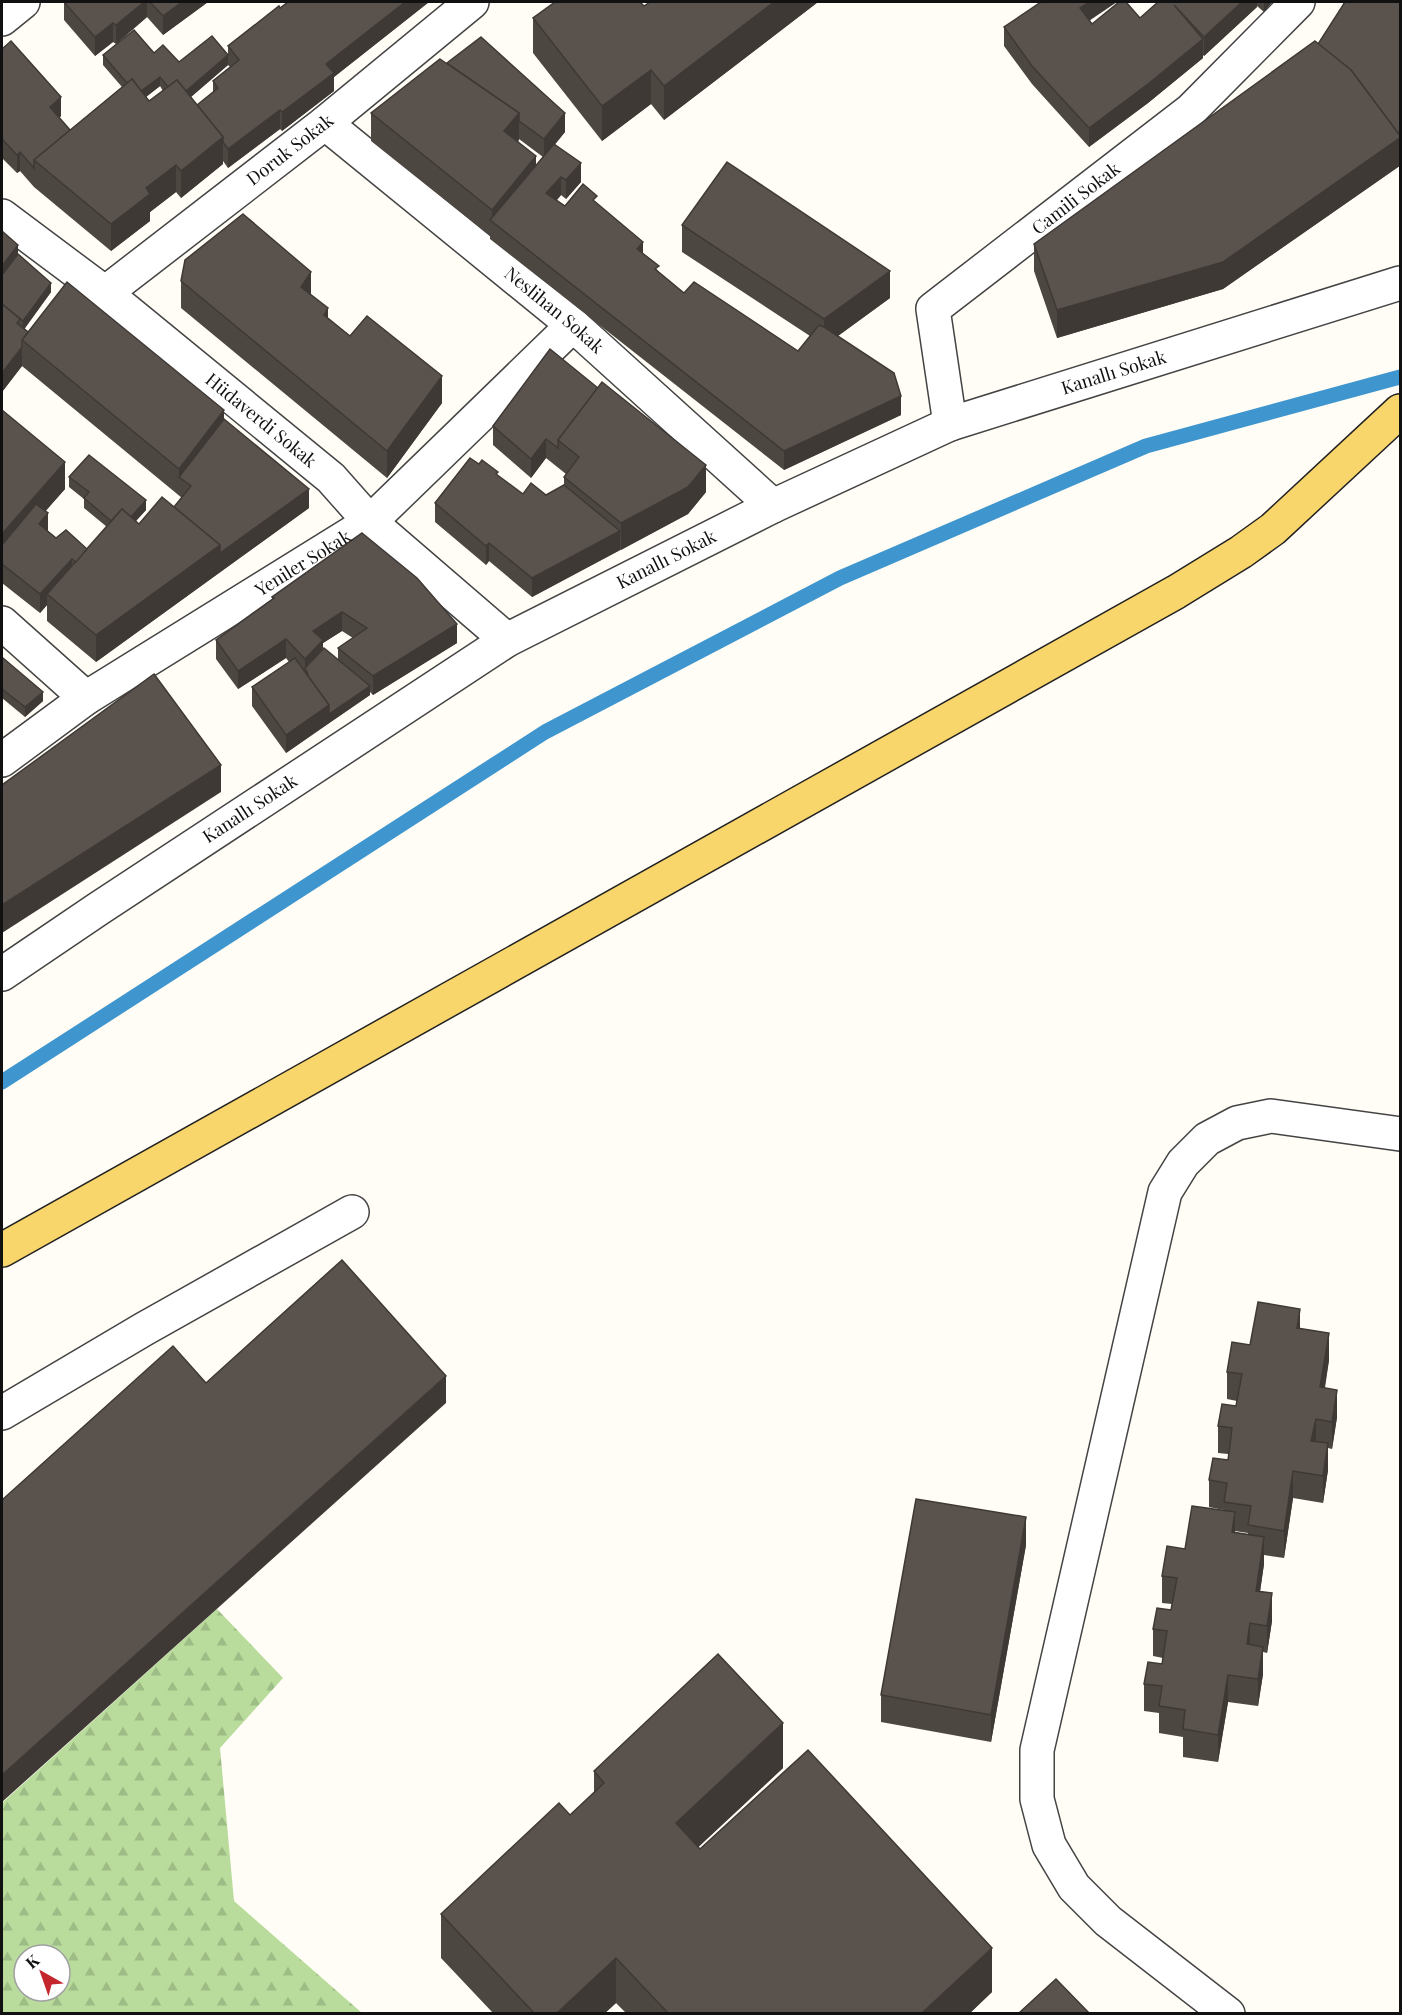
<svg xmlns="http://www.w3.org/2000/svg" width="1402" height="2015" viewBox="0 0 1402 2015" font-family="'Playfair Display',serif">
  <defs>
    <pattern id="forest-firs" width="22" height="20" patternUnits="userSpaceOnUse" patternTransform="scale(1.5)"><rect width="22" height="20" fill="#b9dc9c"/><path d="M5 1l3.5 6h-7zM16 11l3.5 6h-7z" fill="#9ebc85"/></pattern>
  </defs>
  <rect width="100%" height="100%" fill="#fffdf5"/>
  <path fill="url(#forest-firs)" fill-rule="evenodd" d="M 217,1609 L 283,1678 L 220,1748 L 234,1901 L 362,2013 L 2,2013 L 2,1803 ZM 24,1955 L 60,1955 L 60,1991 L 24,1991 Z"/>
  <g fill="none" stroke-linecap="round" stroke-linejoin="round">
    <polyline stroke="#3f96cf" stroke-width="15" points="2,1082 545,732 840,578 1146,446 1400,377"/>
    <defs>
      <g id="minor">
        <polyline points="2,19 23,2"/>
        <path id="s1" d="M 325,123 L 573,325 L 773,506"/>
        <path id="s2" d="M 2,216 L 105,293 L 331,478 L 370,522 L 507,640"/>
        <path id="s3" d="M 105,293 L 325,123 L 472,2"/>
        <path id="s4" d="M 950,424 L 933,309 L 1191,110 L 1298,2"/>
        <polyline points="2,623 86,698"/>
        <path id="s5" d="M 2,760 L 86,698 L 370,522 L 573,325"/>
        <path id="s6" d="M 2,974 L 98,909 L 507,640 L 773,506 L 950,424 L 1400,283"/>
        <polyline points="2,1413 144,1329 352,1212"/>
        <polyline points="1228,2014 1108,1921 1074,1887 1049,1845 1037,1799 1037,1750 1165,1192 1183,1163 1207,1139 1237,1123 1271,1116 1400,1134"/>
      </g>
      <polyline id="major" points="2,1250 1176,592 1241,552 1273,529 1400,411"/>
    </defs>
    <use href="#minor" stroke="#444" stroke-width="36"/>
    <use href="#major" stroke="#222" stroke-width="36"/>
    <use href="#minor" stroke="#fff" stroke-width="33"/>
    <use href="#major" stroke="#f9d66b" stroke-width="33"/>
  </g>
  <g fill="#4d4742" fill-rule="evenodd">
    <polygon points="64,2 208,2 163,35 147,17 116,44 113,42 95,56 64,20"/>
    <path d="M 288,2 L 429,2 L 334,77 L 334,91 L 282,131 L 280,129 L 228,168 L 223,161 L 223,164 L 181,198 L 176,192 L 150,212 L 150,221 L 111,251 L 34,187 L 20,171 L 17,173 L 2,158 L 2,49 L 61,116 L 59,118 L 70,130 L 122,87 L 103,65 L 103,55 L 154,53 L 179,62 L 228,55 L 228,46 ZM 228,65 L 230,67 L 213,81 L 213,92 L 197,105 L 191,97 ZM 160,86 L 163,91 L 149,101 L 146,97 Z"/>
    <polygon points="650,2 818,2 664,120 651,104 602,141 533,53 533,18 644,6"/>
    <polygon points="1158,2 1272,2 1264,12 1257,6 1257,7 1204,56 1203,55 1203,58 1148,103 1089,147 1032,84 1004,46 1004,27 1089,20 1092,24 1140,18"/>
    <polygon points="1343,2 1401,2 1401,165 1223,289 1057,338 1034,271 1034,244 1318,44 1343,5"/>
    <path d="M 447,63 L 565,132 L 555,144 L 581,182 L 566,199 L 561,195 L 557,200 L 565,206 L 597,204 L 643,253 L 659,272 L 684,293 L 798,351 L 810,336 L 682,252 L 682,225 L 890,298 L 838,336 L 901,415 L 784,470 L 490,239 L 490,236 L 371,141 L 371,113 ZM 519,139 L 543,157 L 536,165 L 518,141 Z"/>
    <polygon points="2,231 18,254 51,292 24,329 28,332 224,419 309,508 96,662 47,621 47,605 40,613 2,583 2,410 65,489 45,511 48,531 56,538 87,549 107,527 84,508 84,499 69,487 69,477 146,510 136,521 139,524 174,507 182,498 22,366 2,392"/>
    <polygon points="181,281 311,295 328,319 350,336 442,403 387,478 181,308"/>
    <polygon points="550,349 706,492 688,514 532,597 489,561 486,565 435,522 435,503 498,476 523,494 546,495 564,485 564,477 566,474 546,458 531,478 493,445 493,426"/>
    <path d="M 362,533 L 457,643 L 373,695 L 370,692 L 370,695 L 286,753 L 252,706 L 252,687 L 289,662 L 286,658 L 238,689 L 216,659 L 216,640 L 272,600 L 272,597 ZM 342,631 L 353,638 L 338,648 L 338,660 L 323,649 L 323,643 Z"/>
    <polygon points="2,660 43,701 25,717 2,698"/>
    <path d="M 1300,1328 L 1329,1360 L 1325,1388 L 1337,1417 L 1332,1449 L 1328,1448 L 1328,1470 L 1323,1503 L 1293,1498 L 1284,1558 L 1264,1555 L 1264,1564 L 1260,1592 L 1272,1621 L 1267,1653 L 1263,1652 L 1263,1674 L 1258,1706 L 1228,1702 L 1218,1762 L 1183,1757 L 1183,1737 L 1159,1733 L 1159,1713 L 1144,1711 L 1144,1684 L 1162,1664 L 1163,1658 L 1153,1656 L 1153,1629 L 1171,1610 L 1172,1604 L 1162,1603 L 1162,1576 L 1185,1549 L 1224,1511 L 1224,1510 L 1209,1507 L 1209,1480 L 1228,1460 L 1228,1454 L 1218,1453 L 1218,1426 L 1236,1406 L 1237,1401 L 1227,1399 L 1227,1372 L 1250,1345 ZM 1235,1531 L 1248,1533 L 1248,1535 L 1235,1533 Z"/>
    <polygon points="1026,1545 991,1742 881,1722 881,1695"/>
    <polygon points="783,1768 698,1847 700,1849 992,1992 970,2013 626,2013 616,2003 605,2013 493,2013 441,1958 441,1914 570,1815 594,1793 594,1771"/>
  </g>
  <g fill="#3f3936">
    <polygon points="144,2 147,2 147,17 116,44 116,25"/>
    <polygon points="182,2 208,2 163,35 163,16"/>
    <polygon points="405,2 429,2 334,77 334,91 282,131 282,112 326,64"/>
    <polygon points="774,2 818,2 664,120 664,86"/>
    <polygon points="1089,2 1117,2 1080,27 1080,8"/>
    <polygon points="1242,2 1257,2 1257,7 1204,56 1204,37"/>
    <polygon points="1264,2 1272,2 1264,12"/>
    <polygon points="113,23 113,42 95,56 95,37"/>
    <polygon points="1203,39 1203,58 1148,103 1089,147 1089,128"/>
    <polygon points="228,55 228,65 178,108 178,98"/>
    <polygon points="651,70 651,104 602,141 602,106"/>
    <polygon points="160,77 160,86 137,104 137,94"/>
    <polygon points="61,97 61,116 50,126 50,107"/>
    <polygon points="280,110 280,129 228,168 228,149"/>
    <polygon points="519,113 519,140 504,158 504,131"/>
    <polygon points="565,113 565,132 544,158 544,139"/>
    <polygon points="223,137 223,164 181,198 181,171"/>
    <polygon points="1401,137 1401,165 1223,289 1057,338 1057,310"/>
    <polygon points="20,152 20,171 17,173 17,155"/>
    <polygon points="536,156 536,183 492,221 492,210"/>
    <polygon points="581,163 581,182 566,199 566,180"/>
    <polygon points="176,165 176,192 150,212 150,221 111,251 111,224 146,188"/>
    <polygon points="561,177 561,195 546,212 546,193"/>
    <polygon points="643,242 643,261 637,249"/>
    <polygon points="18,245 18,264 2,284 2,266"/>
    <polygon points="890,271 890,298 824,346 824,319"/>
    <polygon points="311,272 311,299 301,287"/>
    <polygon points="51,283 51,292 23,331 23,321"/>
    <polygon points="328,308 328,335 324,315"/>
    <polygon points="22,347 22,366 2,392 2,373"/>
    <polygon points="442,376 442,403 387,478 387,451"/>
    <polygon points="901,396 901,415 784,470 784,451"/>
    <polygon points="224,410 224,438 179,477 179,469"/>
    <polygon points="546,439 546,458 531,478 531,459"/>
    <polygon points="65,462 65,489 2,561 2,534"/>
    <polygon points="706,465 706,492 688,514 621,550 621,523"/>
    <polygon points="309,489 309,508 96,662 96,635 220,545"/>
    <polygon points="146,500 146,510 120,538 120,529"/>
    <polygon points="48,513 48,532 39,524"/>
    <polygon points="620,531 620,550 532,597 532,578"/>
    <polygon points="489,543 489,561 486,565 486,546"/>
    <polygon points="72,559 72,577 47,594 47,605 40,613 40,594"/>
    <polygon points="342,612 342,631 323,643 323,658 305,668 305,659 313,631"/>
    <polygon points="457,624 457,643 373,695 373,676"/>
    <polygon points="286,639 286,658 238,689 238,671"/>
    <polygon points="370,686 370,695 329,723 329,714"/>
    <polygon points="43,692 43,701 25,717 25,707"/>
    <polygon points="329,705 329,723 286,753 286,735"/>
    <polygon points="221,765 221,792 2,933 2,905"/>
    <polygon points="1300,1309 1300,1336 1297,1328"/>
    <polygon points="1329,1333 1329,1360 1320,1414 1320,1387"/>
    <polygon points="446,1376 446,1403 2,1802 2,1775"/>
    <polygon points="1337,1390 1337,1417 1332,1449 1332,1422"/>
    <polygon points="1316,1419 1316,1446 1311,1441"/>
    <polygon points="1328,1443 1328,1470 1323,1503 1323,1476"/>
    <polygon points="1293,1471 1293,1498 1284,1558 1284,1531"/>
    <polygon points="1235,1512 1235,1540 1232,1532"/>
    <polygon points="1026,1517 1026,1545 991,1742 991,1715"/>
    <polygon points="1264,1537 1264,1564 1256,1618 1256,1591"/>
    <polygon points="1272,1593 1272,1621 1267,1653 1267,1626"/>
    <polygon points="1250,1623 1250,1650 1247,1644"/>
    <polygon points="1263,1647 1263,1674 1258,1706 1258,1679"/>
    <polygon points="1228,1675 1228,1702 1218,1762 1218,1735"/>
    <polygon points="783,1723 783,1768 676,1868 676,1823"/>
    <polygon points="992,1948 992,1992 970,2013 922,2013"/>
    <polygon points="616,1958 616,2003 605,2013 557,2013"/>
  </g>
  <g fill="#5a524d" stroke="#3f3936" stroke-width="1.5">
    <polygon points="64,2 144,2 116,25 113,23 95,37"/>
    <polygon points="150,2 182,2 163,16"/>
    <polygon points="288,2 405,2 326,64 334,73 282,112 280,110 228,149 223,142 223,137 197,105 218,88 213,81 239,60 228,46 279,6 280,8"/>
    <polygon points="555,2 640,2 644,6 650,2 774,2 664,86 651,70 602,106 533,18"/>
    <polygon points="1041,2 1089,2 1080,8 1092,24 1119,2 1126,2 1140,18 1158,2 1242,2 1204,37 1174,5 1203,39 1148,84 1089,128 1032,66 1004,27"/>
    <polygon points="1345,2 1401,2 1401,137 1351,70 1318,44"/>
    <polygon points="134,30 154,53 163,45 179,62 212,36 228,55 186,91 177,80 168,87 160,77 141,91 132,79 127,83 103,55"/>
    <polygon points="481,37 565,113 544,139 519,121 519,113 447,63"/>
    <polygon points="11,41 61,97 50,107 70,130 34,160 34,168 20,152 17,155 2,139 2,49"/>
    <polygon points="1315,41 1351,70 1401,137 1223,262 1057,310 1034,244"/>
    <polygon points="440,59 519,113 504,131 536,156 492,210 371,113"/>
    <polygon points="132,79 149,101 177,80 223,137 181,171 176,165 146,188 150,194 111,224 34,160"/>
    <polygon points="554,144 581,163 566,180 561,177 546,193 565,206 583,184 597,196 593,200 643,242 637,249 659,266 655,269 684,293 694,282 798,351 819,325 824,327 894,373 901,396 784,451 490,220"/>
    <polygon points="727,162 890,271 824,319 682,225"/>
    <polygon points="243,214 311,272 301,287 328,308 324,315 350,336 367,316 442,376 387,451 181,281 185,260"/>
    <polygon points="2,231 18,245 2,266"/>
    <polygon points="18,254 51,283 23,321 2,304 2,275"/>
    <polygon points="67,282 224,410 179,469 22,340"/>
    <polygon points="2,304 20,319 17,323 28,332 22,340 22,347 2,373"/>
    <polygon points="550,349 598,388 558,440 558,448 546,439 531,459 493,426"/>
    <polygon points="602,382 706,465 688,487 621,523 564,477 579,457 558,440"/>
    <polygon points="2,410 65,462 2,534"/>
    <polygon points="224,419 309,489 220,553 220,545 174,507 191,486 179,477"/>
    <polygon points="89,455 146,500 131,517 122,509 111,521 84,498 89,492 69,477"/>
    <polygon points="470,458 479,464 482,460 498,472 496,474 523,494 531,483 546,495 564,485 620,531 532,578 489,543 486,546 435,503"/>
    <polygon points="162,497 220,545 96,635 47,594 122,509 139,524"/>
    <polygon points="36,504 48,513 39,524 56,538 66,530 87,549 76,562 72,559 40,594 2,564 2,545"/>
    <polygon points="362,533 417,578 457,624 373,676 338,648 367,628 342,612 313,631 323,640 305,659 286,639 238,671 216,640 274,598 272,597"/>
    <polygon points="324,648 370,686 329,714 329,705 307,675 308,674 305,668"/>
    <polygon points="3,658 43,692 25,707 2,689 2,660"/>
    <polygon points="295,658 329,705 286,735 252,687"/>
    <polygon points="154,674 221,765 2,905 2,785"/>
    <polygon points="342,1260 446,1376 2,1775 2,1500 173,1346 206,1383"/>
    <polygon points="1258,1302 1300,1309 1297,1328 1329,1333 1320,1387 1337,1390 1332,1422 1316,1419 1311,1441 1328,1443 1323,1476 1293,1471 1284,1531 1248,1525 1251,1506 1224,1502 1227,1483 1209,1480 1213,1458 1228,1460 1232,1428 1218,1426 1222,1404 1236,1406 1242,1374 1227,1372 1232,1342 1250,1345"/>
    <polygon points="916,1499 1026,1517 991,1715 881,1695"/>
    <polygon points="1192,1506 1235,1512 1232,1532 1264,1537 1256,1591 1272,1593 1267,1626 1250,1623 1247,1644 1263,1647 1258,1679 1228,1675 1218,1735 1183,1729 1185,1710 1159,1706 1162,1686 1144,1684 1148,1662 1162,1664 1167,1631 1153,1629 1157,1608 1171,1610 1177,1578 1162,1576 1167,1546 1185,1549"/>
    <polygon points="718,1654 783,1723 676,1823 700,1849 808,1750 992,1948 922,2013 668,2013 616,1958 557,2013 534,2013 441,1914 559,1803 570,1815 604,1783 594,1771"/>
    <polygon points="1056,1979 1089,2013 1019,2013"/>
  </g>
  <g text-anchor="middle" stroke-width="6" stroke-linejoin="round" paint-order="stroke">
    <g font-size="18" fill="#111" stroke="#fff">
      <text dy="6" stroke="none"><textPath href="#s3" startOffset="234">Doruk Sokak</textPath></text>
      <text dy="6" stroke="none"><textPath href="#s4" startOffset="297">Camili Sokak</textPath></text>
      <text dy="6" stroke="none"><textPath href="#s1" startOffset="296">Neslihan Sokak</textPath></text>
      <text dy="6" stroke="none"><textPath href="#s6" startOffset="1270">Kanallı Sokak</textPath></text>
      <text dy="6" stroke="none"><textPath href="#s2" startOffset="330">Hüdaverdi Sokak</textPath></text>
      <text dy="6" stroke="none"><textPath href="#s6" startOffset="784">Kanallı Sokak</textPath></text>
      <text dy="6" stroke="none"><textPath href="#s5" startOffset="360">Yeniler Sokak</textPath></text>
      <text dy="6" stroke="none"><textPath href="#s6" startOffset="298">Kanallı Sokak</textPath></text>
    </g>
  </g>
  <rect width="1402" height="2015" fill="none" stroke="#111111" stroke-width="6"/>
  <g transform="translate(42 1973) rotate(320)"><circle r="28" fill="#ffffff" stroke="#a0a0a0" stroke-width="1.5"/>
  <path d="M0-4.5L10 22L0 15L-10 22Z" fill="#c4262e"/>
  <text y="-9" font-size="16" font-weight="bold" text-anchor="middle" fill="#111111">K</text>
  </g>
</svg>
